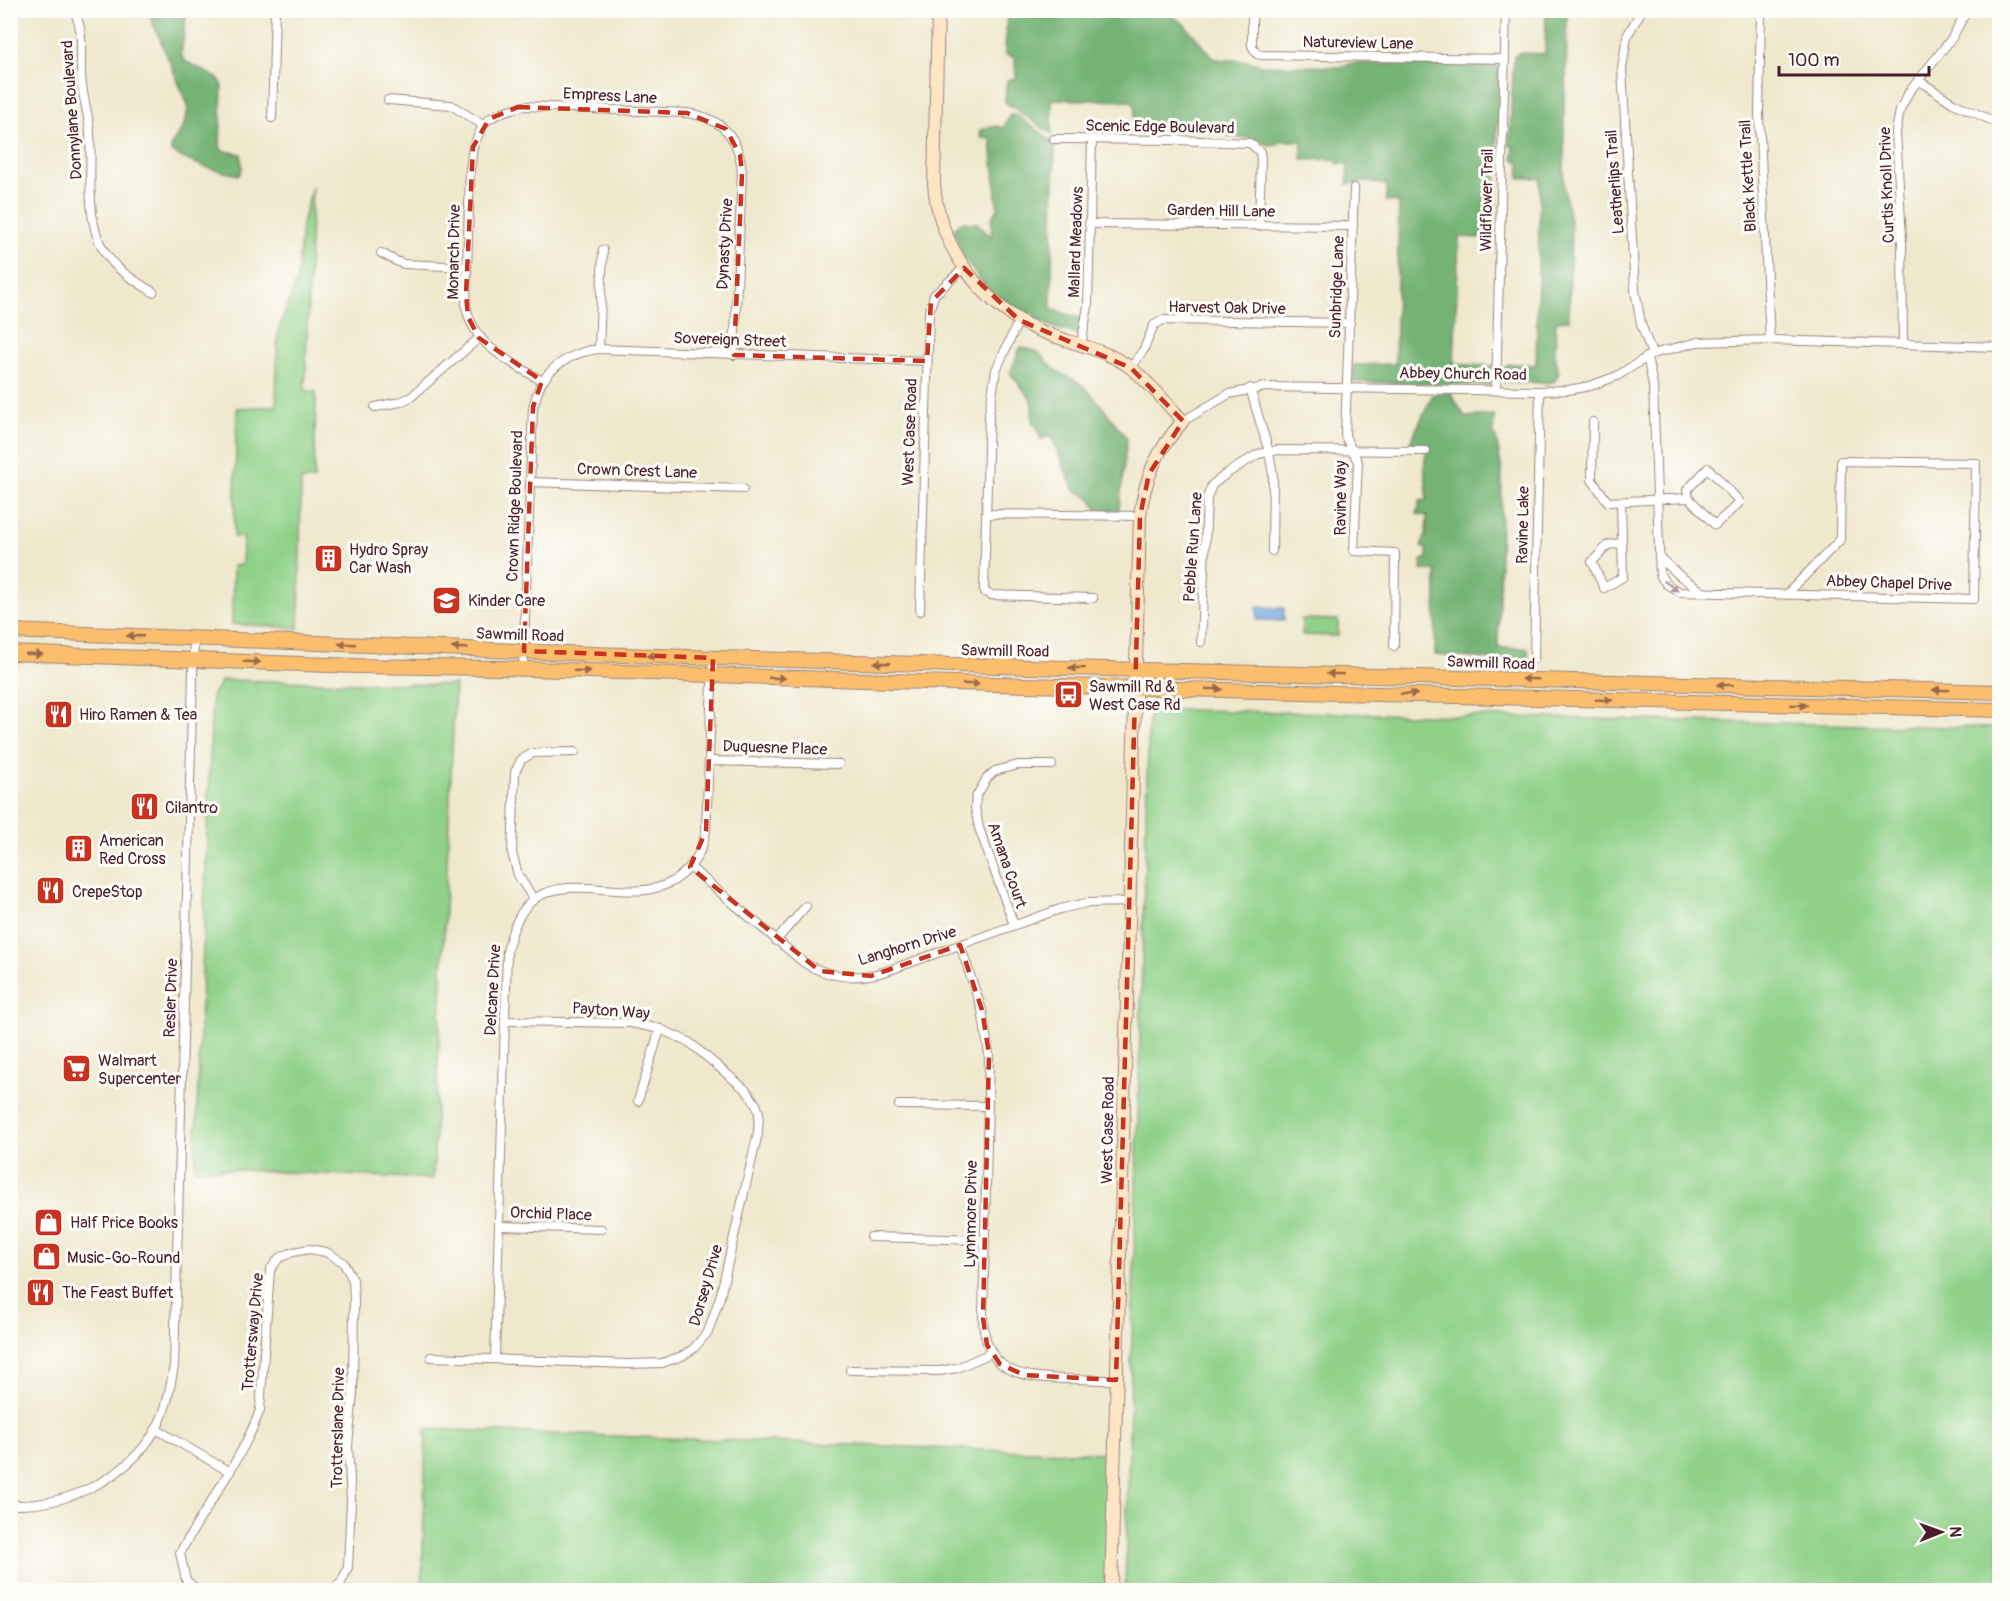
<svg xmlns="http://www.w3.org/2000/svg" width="2010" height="1601" viewBox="0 0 2010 1601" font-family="Pangolin,sans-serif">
  <rect width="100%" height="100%" fill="#fdfcf7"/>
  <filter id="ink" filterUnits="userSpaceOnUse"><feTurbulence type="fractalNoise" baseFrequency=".0167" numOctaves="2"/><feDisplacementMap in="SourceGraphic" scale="12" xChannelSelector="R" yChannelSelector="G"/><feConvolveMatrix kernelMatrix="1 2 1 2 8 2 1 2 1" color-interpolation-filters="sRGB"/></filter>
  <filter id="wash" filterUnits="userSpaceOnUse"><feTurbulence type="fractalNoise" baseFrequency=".008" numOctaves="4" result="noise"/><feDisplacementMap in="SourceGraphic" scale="24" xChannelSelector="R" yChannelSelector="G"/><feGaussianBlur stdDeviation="1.35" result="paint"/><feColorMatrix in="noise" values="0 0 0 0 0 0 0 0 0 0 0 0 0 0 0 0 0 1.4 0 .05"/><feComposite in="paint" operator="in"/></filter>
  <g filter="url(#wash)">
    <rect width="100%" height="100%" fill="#efe8cd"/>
    <g fill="#90d189" stroke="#6d785a" stroke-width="1.5">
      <polygon points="312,187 305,391 316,392 314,480 301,480 299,628 232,624 233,566 242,565 243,537 234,537 237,408 276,406 278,331 297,280 302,224"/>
      <polygon points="1302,619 1338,620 1338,636 1302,635"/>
      <polygon points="222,680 455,685 433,1179 195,1168 212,696"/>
      <polygon points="1149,709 1999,728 1999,1590 1125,1590"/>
      <polygon points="426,1429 989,1450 1110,1453 1107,1590 422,1590"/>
    </g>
    <g fill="#74b375" stroke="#5f6950" stroke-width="1.5">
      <path d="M 148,11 L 187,11 L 181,55 L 185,61 L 219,79 L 222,84 L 220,148 L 224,151 L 241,154 L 242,169 L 239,175 C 217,171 189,164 171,151 L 171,145 C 181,131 188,122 188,105 Z"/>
      <polygon points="1007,11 1165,11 1184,24 1215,59 1246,61 1262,65 1340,67 1352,63 1499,67 1495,229 1484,228 1484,238 1459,237 1454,364 1493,366 1492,385 1353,382 1354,365 1395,364 1399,202 1386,201 1387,185 1367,182 1347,184 1348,164 1337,164 1336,159 1302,160 1302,141 1283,141 1277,144 1269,145 1250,138 1228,137 1228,126 1134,124 1135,106 1131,101 1052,99 1052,134 1005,102 1007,80 1016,78 1015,58 1005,54"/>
      <polygon points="1546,11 1567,11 1566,87 1564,98 1564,187 1571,226 1569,320 1556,321 1555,360 1559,373 1555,381 1548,383 1503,381 1504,368 1508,364 1536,365 1540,178 1519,178 1520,163 1513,158 1514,147 1509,145 1514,56 1517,56 1518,53 1545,54"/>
      <polygon points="1015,114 1055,143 1051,309 1082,319 1080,335 1057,329 1032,318 987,289 963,257 954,229 961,222 977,223 991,237 992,218 999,208 997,205 991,138 981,138 980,130 996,126 1003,128 1010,115"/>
      <path d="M 1020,348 C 1045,350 1040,358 1057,371 C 1065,377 1075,379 1082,385 C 1100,400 1112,421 1127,438 L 1119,510 L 1097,510 L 1092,499 L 1073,489 L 1051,435 L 1041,439 L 1037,427 L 1032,422 L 1032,400 L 1010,373 Z"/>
      <path d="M 1450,392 L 1465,417 L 1494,415 L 1493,434 L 1496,437 L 1502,472 L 1498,648 L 1528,648 L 1528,662 L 1435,655 L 1436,571 L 1421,570 L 1422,560 L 1427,559 L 1427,549 L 1421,547 L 1426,535 L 1427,516 L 1417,514 L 1420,501 L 1427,500 C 1428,480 1421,468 1427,449 L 1409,445 L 1433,394 Z"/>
    </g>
    <polygon fill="#66a4d8" stroke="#586282" stroke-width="1.5" points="1257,607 1284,608 1284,621 1257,620"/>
  </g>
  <g filter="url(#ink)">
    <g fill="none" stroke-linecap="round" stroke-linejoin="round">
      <defs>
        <g id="minor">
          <path d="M 73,10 C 85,28 80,53 81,73 C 81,94 89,113 90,133 C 93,177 81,231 115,265 C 126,276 140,284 153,292"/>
          <polyline points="1252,10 1252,46 1257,54 1261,55 1505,59"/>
          <polyline points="1642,10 1627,36 1622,69 1635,290 1641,324 1652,354"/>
          <polyline points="1761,10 1759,114 1770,340"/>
          <polyline points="1918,80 1953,103 2000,124"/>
          <polyline points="388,100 451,105 483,125"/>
          <polyline points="272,118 275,10"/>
          <polyline points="1054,139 1177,140 1250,143 1260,152 1261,159 1259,226"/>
          <polyline points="1354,188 1345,436 1358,462 1354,551 1395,553 1394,646"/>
          <polyline points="1089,224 1353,226"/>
          <polyline points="381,253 396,261 404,264 467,267"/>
          <polyline points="1019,320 996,370 989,414 984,589 985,592 991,595 1093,598"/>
          <polyline points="1903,344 1902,239 1896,132 1900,110 1909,92 1952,38 1967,10"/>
          <polyline points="1081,345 1088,306 1092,139"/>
          <polyline points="599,349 603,250"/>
          <polyline points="1647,357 1653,385 1660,575 1666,584 1680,592 1974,599 1976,463 1841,461 1840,540 1787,594"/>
          <polyline points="1131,368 1144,349 1154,325 1163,320 1350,323"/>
          <path d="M 542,381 C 510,361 472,346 466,305 L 470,170 L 473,147 L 483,125 L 489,119 L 505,111 L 524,106 L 687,113 C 723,118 740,138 742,174 L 734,355"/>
          <polyline points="1250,388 1269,452 1273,475 1272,551"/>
          <polyline points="1496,390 1506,10"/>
          <polyline points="375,407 400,402 411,397 479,338"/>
          <polyline points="1183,421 1229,394 1265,387 1540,391 1568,390 1590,386 1617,376 1652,354 1698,342 1770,340 2000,347"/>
          <polyline points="1593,422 1592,480 1608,502 1689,498"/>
          <polygon points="1708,468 1740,502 1715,525 1689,498 1687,490"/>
          <polyline points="530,482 743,489"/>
          <polyline points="1621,502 1623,577 1604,588 1592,562 1608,545 1622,543"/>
          <polyline points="987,514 1140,516"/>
          <polyline points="1659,557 1680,576 1703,592"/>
          <polyline points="920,611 929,312 934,295 964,268"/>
          <polyline points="1201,642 1207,498 1212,485 1226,474 1258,454 1278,450 1426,451"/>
          <polyline points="1534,659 1540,391"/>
          <path d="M 523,669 L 533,407 C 536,399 538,388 543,381 C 555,362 578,351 599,349 L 927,361"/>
          <polyline points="710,761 839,764"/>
          <path d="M 690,867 L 803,962 C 830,979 858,980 887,971 L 1060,909 L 1086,903 L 1129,902"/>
          <polyline points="534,900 518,875 512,853 515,772 521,760 533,753 575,752"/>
          <polyline points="1014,925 979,828 975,808 976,797 987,778 995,771 1018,765 1052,765"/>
          <polyline points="776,941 806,906"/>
          <path d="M 960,945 L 982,1010 L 989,1054 L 983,1318 C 985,1372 1018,1377 1064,1379 C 1081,1379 1099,1380 1116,1380"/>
          <polyline points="638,1101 660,1029"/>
          <polyline points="899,1105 987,1106"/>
          <polyline points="500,1226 601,1229"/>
          <polyline points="871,1237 984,1240"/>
          <polyline points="431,1357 628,1364 662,1363 682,1356 693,1349 708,1332 720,1297 758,1133 759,1113 756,1104 746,1090 689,1042 660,1029 631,1023 505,1021"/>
          <path d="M 495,1359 L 507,952 C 511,933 518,911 534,899 C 578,869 643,913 685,872 C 697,861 703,847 706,831 L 713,658"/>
          <polyline points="850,1370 939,1371 957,1368 991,1353"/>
          <polyline points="156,1429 230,1472"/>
          <path d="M 10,1505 C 67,1507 128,1478 156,1429 C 167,1410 170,1388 174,1366 L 194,638"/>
          <path d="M 197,1590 L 186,1580 L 180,1553 C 206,1505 241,1462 260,1410 L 270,1270 L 279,1258 L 293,1252 L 309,1249 L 326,1252 L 343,1262 L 353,1280 L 354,1300 L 353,1393 L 348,1445 L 351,1500 L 348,1567 L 341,1583 L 331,1590"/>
        </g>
        <path id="secondary" d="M 938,10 L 934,184 C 939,248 984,308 1043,332 C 1072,344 1106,349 1131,368 C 1150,383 1166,403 1183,421 C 1157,450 1145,477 1140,516 L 1111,1590"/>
        <g id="primary">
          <polyline points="10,631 592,654 954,665 2000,692"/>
          <polyline points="10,653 356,666 498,668 954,683 2000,710"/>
        </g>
      </defs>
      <use href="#minor" stroke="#9c847c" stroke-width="10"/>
      <use href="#secondary" stroke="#9c847c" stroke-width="14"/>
      <use href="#primary" stroke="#9c847c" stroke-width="16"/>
      <use href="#minor" stroke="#fff" stroke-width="8"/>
      <use href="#secondary" stroke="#fde5c5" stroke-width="12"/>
      <use href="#primary" stroke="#fabe6d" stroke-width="14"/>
    </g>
    <defs><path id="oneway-solid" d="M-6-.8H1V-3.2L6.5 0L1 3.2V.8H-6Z" transform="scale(1.5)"/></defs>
    <use fill="#ae9aa0" href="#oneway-solid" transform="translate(1671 586) rotate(36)"/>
    <g fill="#996749">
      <use href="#oneway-solid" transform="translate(135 636) rotate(-178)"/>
      <use href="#oneway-solid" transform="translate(347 644) rotate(-178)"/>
      <use href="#oneway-solid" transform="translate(460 648) rotate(-178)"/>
      <use href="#oneway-solid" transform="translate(34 654) rotate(2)"/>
      <use href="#oneway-solid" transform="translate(655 656) rotate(-178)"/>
      <use href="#oneway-solid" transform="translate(252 662) rotate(2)"/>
      <use href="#oneway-solid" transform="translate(882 663) rotate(-178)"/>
      <use href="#oneway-solid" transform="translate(1077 668) rotate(-179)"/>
      <use href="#oneway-solid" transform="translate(582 671) rotate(2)"/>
      <use href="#oneway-solid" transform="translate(1335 674) rotate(-179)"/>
      <use href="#oneway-solid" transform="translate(777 678) rotate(2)"/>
      <use href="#oneway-solid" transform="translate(1530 679) rotate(-178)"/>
      <use href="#oneway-solid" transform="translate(971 684) rotate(1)"/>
      <use href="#oneway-solid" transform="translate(1725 685) rotate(-179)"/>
      <use href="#oneway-solid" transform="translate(1214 689) rotate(1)"/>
      <use href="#oneway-solid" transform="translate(1941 690) rotate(-179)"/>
      <use href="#oneway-solid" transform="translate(1409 694) rotate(2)"/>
      <use href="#oneway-solid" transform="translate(1604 700) rotate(2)"/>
      <use href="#oneway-solid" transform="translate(1799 705) rotate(1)"/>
    </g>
  </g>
  <path fill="none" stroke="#c8321e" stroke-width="4.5" stroke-dasharray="12 8" stroke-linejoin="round" d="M 518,107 L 687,113 L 726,129 L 740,155 L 742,174 L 734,355 L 927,361 L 931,302 L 964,268 L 1019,320 L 1131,368 L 1183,421 L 1149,474 L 1140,516 L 1116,1380 L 1024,1375 L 1000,1364 L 987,1345 L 983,1318 L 989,1054 L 982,1010 L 960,945 L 871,976 L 820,971 L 690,867 L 706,831 L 713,658 L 524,651 L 533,407 L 542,381 L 479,338 L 468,317 L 466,294 L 473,147 L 489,119 Z"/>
  <defs>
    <symbol id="building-square" viewBox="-11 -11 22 22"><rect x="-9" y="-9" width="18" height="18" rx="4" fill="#c8321e" stroke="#fdfcf7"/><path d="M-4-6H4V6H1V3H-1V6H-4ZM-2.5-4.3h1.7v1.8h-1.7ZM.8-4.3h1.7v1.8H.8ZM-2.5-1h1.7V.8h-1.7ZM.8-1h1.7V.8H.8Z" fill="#fff"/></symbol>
    <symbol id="school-square" viewBox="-11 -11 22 22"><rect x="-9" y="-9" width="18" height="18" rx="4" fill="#c8321e" stroke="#fdfcf7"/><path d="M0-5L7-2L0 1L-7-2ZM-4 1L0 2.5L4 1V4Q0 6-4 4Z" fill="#fff"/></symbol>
    <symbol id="bus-square" viewBox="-11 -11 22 22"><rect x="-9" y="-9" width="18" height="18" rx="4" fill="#c8321e" stroke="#fdfcf7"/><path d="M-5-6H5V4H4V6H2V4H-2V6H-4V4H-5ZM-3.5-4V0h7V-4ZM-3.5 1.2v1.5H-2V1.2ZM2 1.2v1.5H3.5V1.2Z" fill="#fff"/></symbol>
    <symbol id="restaurant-square" viewBox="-11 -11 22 22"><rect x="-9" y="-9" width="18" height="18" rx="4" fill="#c8321e" stroke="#fdfcf7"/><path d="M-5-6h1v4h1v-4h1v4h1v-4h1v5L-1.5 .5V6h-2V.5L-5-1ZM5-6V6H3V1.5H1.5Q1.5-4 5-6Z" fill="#fff"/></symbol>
    <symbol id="supermarket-square" viewBox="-11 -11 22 22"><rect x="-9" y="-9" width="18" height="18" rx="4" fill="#c8321e" stroke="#fdfcf7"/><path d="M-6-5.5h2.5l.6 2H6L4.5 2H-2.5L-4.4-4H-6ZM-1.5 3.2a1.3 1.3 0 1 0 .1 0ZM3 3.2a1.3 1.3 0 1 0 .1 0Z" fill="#fff"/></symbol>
    <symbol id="shop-square" viewBox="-11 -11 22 22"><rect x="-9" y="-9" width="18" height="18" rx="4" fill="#c8321e" stroke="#fdfcf7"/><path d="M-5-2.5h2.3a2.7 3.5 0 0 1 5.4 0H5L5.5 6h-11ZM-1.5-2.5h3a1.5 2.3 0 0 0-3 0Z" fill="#fff"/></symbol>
  </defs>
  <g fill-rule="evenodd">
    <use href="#building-square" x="312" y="542" width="33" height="33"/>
    <use href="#school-square" x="430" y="584" width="33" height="33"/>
    <use href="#bus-square" x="1052" y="678" width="33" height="33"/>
    <use href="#restaurant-square" x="42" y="698" width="33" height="33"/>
    <use href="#restaurant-square" x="128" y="790" width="33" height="33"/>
    <use href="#building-square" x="62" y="832" width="33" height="33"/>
    <use href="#restaurant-square" x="34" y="874" width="33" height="33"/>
    <use href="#supermarket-square" x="60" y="1052" width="33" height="33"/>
    <use href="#shop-square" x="32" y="1206" width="33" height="33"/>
    <use href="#shop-square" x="30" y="1240" width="33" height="33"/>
    <use href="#restaurant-square" x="24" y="1276" width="33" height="33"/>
  </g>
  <g text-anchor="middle" stroke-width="6" stroke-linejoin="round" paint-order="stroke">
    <g font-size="16" fill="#4a1f2b" stroke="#fdfcf7">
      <text transform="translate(1358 42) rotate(1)" y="6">Natureview Lane</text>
      <text transform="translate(610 95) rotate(3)" y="6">Empress Lane</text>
      <text transform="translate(71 110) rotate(-94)" y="6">Donnylane Boulevard</text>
      <text transform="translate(1160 126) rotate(1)" y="6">Scenic Edge Boulevard</text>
      <text transform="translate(1747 176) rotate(-93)" y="6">Black Kettle Trail</text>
      <text transform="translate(1614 182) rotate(-94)" y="6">Leatherlips Trail</text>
      <text transform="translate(1886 185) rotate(-92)" y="6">Curtis Knoll Drive</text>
      <text transform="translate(1486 200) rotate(-89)" y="6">Wildflower Trail</text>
      <text transform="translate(1221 210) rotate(1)" y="6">Garden Hill Lane</text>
      <text transform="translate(1075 242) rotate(-88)" y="6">Mallard Meadows</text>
      <text transform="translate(724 244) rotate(-87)" y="6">Dynasty Drive</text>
      <text transform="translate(453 252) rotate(-89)" y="6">Monarch Drive</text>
      <text transform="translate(1336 287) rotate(-88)" y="6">Sunbridge Lane</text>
      <text transform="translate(1227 307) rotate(1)" y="6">Harvest Oak Drive</text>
      <text transform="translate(730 339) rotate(2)" y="6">Sovereign Street</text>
      <text transform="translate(1463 373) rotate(1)" y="6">Abbey Church Road</text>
      <text transform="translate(909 432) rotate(-88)" y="6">West Case Road</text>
      <text transform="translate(637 470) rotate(2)" y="6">Crown Crest Lane</text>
      <text transform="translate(1340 498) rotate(-90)" y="6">Ravine Way</text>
      <text transform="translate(514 506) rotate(-88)" y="6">Crown Ridge Boulevard</text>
      <text transform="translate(1522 525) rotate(-89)" y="6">Ravine Lake</text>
      <text transform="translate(1192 547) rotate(-86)" y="6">Pebble Run Lane</text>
      <text transform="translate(1889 582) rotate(2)" y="6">Abbey Chapel Drive</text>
      <text transform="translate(520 634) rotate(2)" y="6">Sawmill Road</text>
      <text transform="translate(1005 650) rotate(1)" y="6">Sawmill Road</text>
      <text transform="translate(1491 662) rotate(2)" y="6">Sawmill Road</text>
      <text transform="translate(775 747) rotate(2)" y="6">Duquesne Place</text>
      <text transform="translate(1008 865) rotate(71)" y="6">Amana Court</text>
      <text transform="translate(907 945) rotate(-17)" y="6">Langhorn Drive</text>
      <text transform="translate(492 990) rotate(-87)" y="6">Delcane Drive</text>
      <text transform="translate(170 998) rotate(-88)" y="6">Resler Drive</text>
      <text transform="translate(611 1010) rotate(4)" y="6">Payton Way</text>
      <text transform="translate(1107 1130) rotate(-89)" y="6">West Case Road</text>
      <text transform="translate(551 1213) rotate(2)" y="6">Orchid Place</text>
      <text transform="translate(970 1214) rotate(-89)" y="6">Lynnmore Drive</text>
      <text transform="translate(705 1285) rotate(-74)" y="6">Dorsey Drive</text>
      <text transform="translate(252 1332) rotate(-85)" y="6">Trottersway Drive</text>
      <text transform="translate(337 1428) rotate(-89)" y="6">Trotterslane Drive</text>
    </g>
    <g font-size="16" fill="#4a1f2b" stroke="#fdfcf7" text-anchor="start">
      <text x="349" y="555">Hydro Spray<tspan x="349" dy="18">Car Wash</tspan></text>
      <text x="468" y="606">Kinder Care</text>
      <text x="1089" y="692">Sawmill Rd &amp;<tspan x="1089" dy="18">West Case Rd</tspan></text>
      <text x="79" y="720">Hiro Ramen &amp; Tea</text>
      <text x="165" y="813">Cilantro</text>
      <text x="99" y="846">American<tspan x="99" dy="18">Red Cross</tspan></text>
      <text x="72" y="897">CrepeStop</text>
      <text x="98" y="1066">Walmart<tspan x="98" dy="18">Supercenter</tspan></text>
      <text x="70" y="1228">Half Price Books</text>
      <text x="67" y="1263">Music-Go-Round</text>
      <text x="62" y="1298">The Feast Buffet</text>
    </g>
  </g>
  <rect width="2010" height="1601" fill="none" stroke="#fdfcf7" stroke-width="36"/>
  <g transform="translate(1941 1532) rotate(89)" stroke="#fdfcf7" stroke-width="4.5" paint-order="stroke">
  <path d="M0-4.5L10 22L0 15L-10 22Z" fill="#4a1f2b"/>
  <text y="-9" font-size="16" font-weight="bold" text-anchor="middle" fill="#4a1f2b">N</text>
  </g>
  <path d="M1779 66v9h150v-9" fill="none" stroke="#4a1f2b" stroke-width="3"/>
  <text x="1788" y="66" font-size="18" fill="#4a1f2b" stroke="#fdfcf7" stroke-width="4.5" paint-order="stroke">100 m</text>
</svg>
